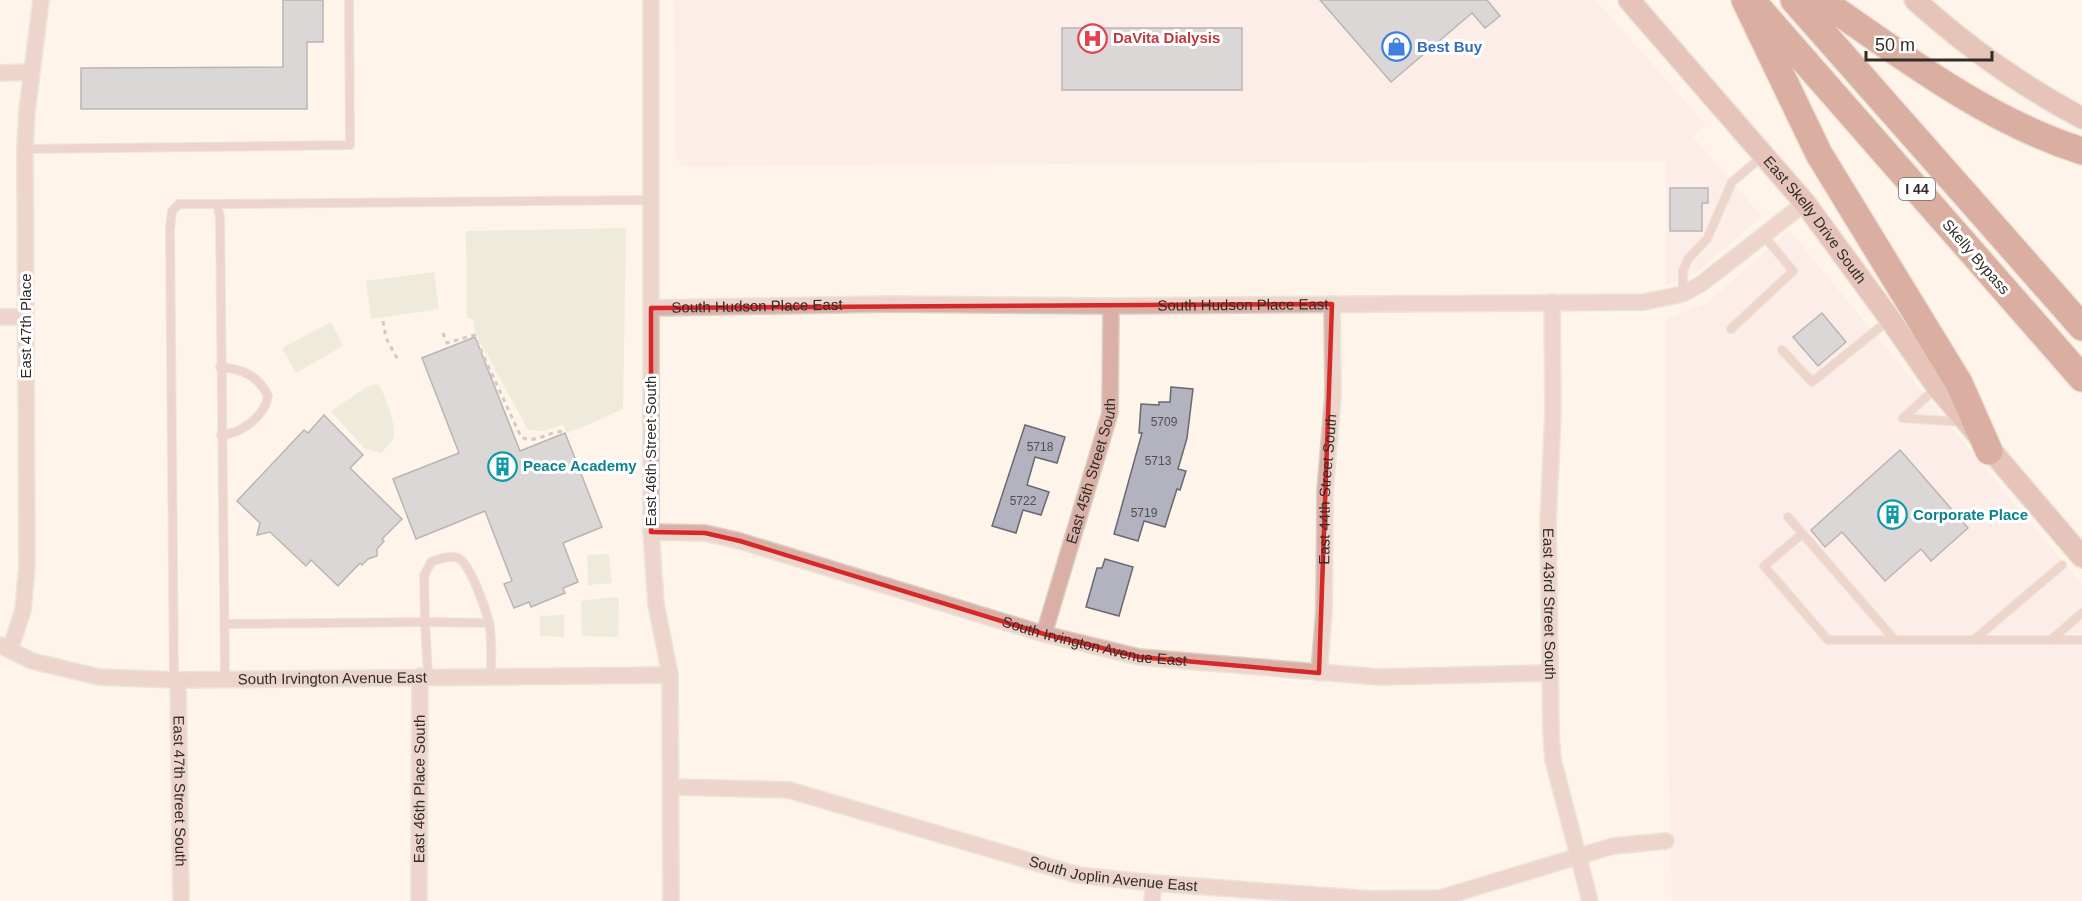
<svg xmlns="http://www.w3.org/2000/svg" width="2082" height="901" viewBox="0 0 2082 901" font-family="Helvetica,sans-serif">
  <rect width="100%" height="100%" fill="#fef4e9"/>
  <g fill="#fbe5e7">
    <polygon points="674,0 1596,0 1706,125 1693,137 1762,216 1695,274 1666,285 1666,161 683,166 675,157"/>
    <polygon points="1789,230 2082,585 2082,901 1672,901 1666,672 1665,320 1707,303"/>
  </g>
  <g fill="#dbe1c7">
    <polygon points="626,228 623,409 576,430 566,432 563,424 545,431 528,430 475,333 473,319 467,318 466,231"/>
    <polygon points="434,272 439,309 371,319 366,281"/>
    <polygon points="331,322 343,346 296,373 282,348"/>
    <path d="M 378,384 C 385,393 398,429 393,439 C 391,444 384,449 381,453 L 364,448 L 331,411 L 368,386 Z"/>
    <polygon points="609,554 612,583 588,585 587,555"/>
    <polygon points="616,597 619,599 618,637 582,636 581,601"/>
    <polygon points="564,615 564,637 540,636 540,616"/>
  </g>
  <g fill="#b3b3c0" stroke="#686974" stroke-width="1.5">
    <polygon points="283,0 323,0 323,42 307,42 307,109 81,109 81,68 283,67"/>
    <polygon points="1320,0 1487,0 1500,16 1485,28 1472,13 1391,82"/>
    <rect x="1062" y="28" width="180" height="62"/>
    <polygon points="1670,188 1708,188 1708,203 1702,203 1702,231 1670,231"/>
    <polygon points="1822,313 1846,342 1818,366 1793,337"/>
    <polygon points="475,337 520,451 565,433 602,527 563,543 578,582 563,588 565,593 531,607 529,602 514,608 504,584 512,581 485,511 416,539 393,479 459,453 422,358"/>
    <polygon points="1171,387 1193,389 1187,438 1178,469 1186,471 1180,490 1177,489 1165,527 1144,521 1138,541 1114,534 1142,433 1139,433 1141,404 1159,405 1159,402 1170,402"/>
    <polygon points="324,415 363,455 350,468 402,519 382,539 384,541 377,549 377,556 368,559 362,565 360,563 338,586 311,560 306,566 270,532 257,535 260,523 237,501 304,430 308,433"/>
    <polygon points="1025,425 1065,437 1057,463 1035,457 1027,485 1049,492 1041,515 1023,510 1016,533 992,526"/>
    <polygon points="1900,450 1968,528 1931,561 1921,549 1885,581 1842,532 1825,547 1811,530"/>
    <polygon points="1105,559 1133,567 1119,616 1086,607 1097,568 1102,568"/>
  </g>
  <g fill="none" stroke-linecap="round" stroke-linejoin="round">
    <defs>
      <g id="lane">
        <polyline points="25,149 350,145 349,0"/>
        <polyline points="217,204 651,200"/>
        <polyline points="1683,294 1683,271 1688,259 1707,239 1732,182 1763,156"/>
        <polyline points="1731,329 1793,271 1765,237"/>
        <polyline points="1782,350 1812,382 1889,320"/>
        <path d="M 220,367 C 242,369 258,375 268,396 C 265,416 241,434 221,435"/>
        <polyline points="1903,418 1962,422"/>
        <polyline points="1903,418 1935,389"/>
        <polyline points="1788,517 1894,639"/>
        <polyline points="1802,534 1764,566 1828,640 2082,640"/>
        <path d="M 225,624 L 425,622 L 424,576 L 431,562 C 439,559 450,555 458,558 C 470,562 489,617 490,629 C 492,644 491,660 491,675"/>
        <polyline points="2053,638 2082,613"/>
        <polyline points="1975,639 2062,565"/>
        <polyline points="428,676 425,622 489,623"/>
        <polyline points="174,680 170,229 172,211 179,204 217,204 220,217 225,679"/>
      </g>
      <g id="street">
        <polyline points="651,0 651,532 656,604 670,675 671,901"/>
        <polyline points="0,73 31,72"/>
        <path id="s1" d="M 1552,302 L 1553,413 L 1548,522 L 1551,734 L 1553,760 L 1590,901"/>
        <path id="s2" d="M 651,308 L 889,304 L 1111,306 L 1644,302 L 1683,294 L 1701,284 L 1805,203"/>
        <polyline points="0,317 26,317"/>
        <path id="s3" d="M 651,532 L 705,533 L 740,541 L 1044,634 L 1139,657 L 1379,677 L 1550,673"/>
        <path id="s4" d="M 1044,634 L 1110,413 L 1111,306"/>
        <path id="s5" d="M 0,645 L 32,661 L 99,677 L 178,680 L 670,675"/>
        <polyline points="10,650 23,610 27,566 25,149 27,111 41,0"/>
        <path id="s6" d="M 1319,673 L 1324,610 L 1325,491 L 1333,396 L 1332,304"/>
        <path id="s7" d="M 178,680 L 181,901"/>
        <path id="s8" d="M 671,787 L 789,790 L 1078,875 L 1154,883 L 1371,899 L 1440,898 L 1613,846 L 1666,841"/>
        <path id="s9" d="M 419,901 L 420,676"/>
        <polyline points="1152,901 1154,883"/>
      </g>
      <g id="secondary">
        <path id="s10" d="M 1629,0 L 1805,203 L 1890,319 L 1937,387 L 2082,557"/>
        <path d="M 1915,0 C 1967,47 2020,85 2082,118"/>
      </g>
      <g id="highway">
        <polyline points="1745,0 1819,154 1959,383 1989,451"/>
        <polyline points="1794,0 2082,327"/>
        <path d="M 1821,0 C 1904,57 1985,120 2082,151"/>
        <polyline points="1760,10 2082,378"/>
      </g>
    </defs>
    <use href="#lane" stroke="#d9d0c6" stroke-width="10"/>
    <use href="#street" stroke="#d9d0c6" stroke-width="18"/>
    <use href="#secondary" stroke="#d9d0c6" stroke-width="24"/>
    <use href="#highway" stroke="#d9d0c6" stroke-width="30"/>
    <g stroke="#a19a92" stroke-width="3" stroke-dasharray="4.5 4.5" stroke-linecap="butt">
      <polyline points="383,321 386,338 398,360"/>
      <path d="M 443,333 L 447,343 L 474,335 L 521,437 C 538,445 549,429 566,432"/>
    </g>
    <use href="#lane" stroke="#daafa6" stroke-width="8"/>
    <use href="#street" stroke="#daafa6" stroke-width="15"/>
    <use href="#secondary" stroke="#c98b80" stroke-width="21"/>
    <use href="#highway" stroke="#b0594b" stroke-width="27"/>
  </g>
  <path d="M0 0H2082V901H0ZM 1332,304 L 1319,673 L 1139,657 L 1044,634 L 740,541 L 705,533 L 651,532 L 651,308 Z" fill="#fef4e9" fill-opacity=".55" fill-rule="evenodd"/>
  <path fill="none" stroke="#d62828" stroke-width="4.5" stroke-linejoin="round" d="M 1332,304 L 1319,673 L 1139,657 L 1044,634 L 740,541 L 705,533 L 651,532 L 651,308 Z"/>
  <defs>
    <symbol id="hospital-ring" viewBox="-11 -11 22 22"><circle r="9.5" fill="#fff" stroke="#e0444e" stroke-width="1.5"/><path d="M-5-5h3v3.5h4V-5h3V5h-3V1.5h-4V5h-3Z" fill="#e0444e"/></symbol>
    <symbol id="shop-ring" viewBox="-11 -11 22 22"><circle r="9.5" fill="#fff" stroke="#3f7fe0" stroke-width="1.5"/><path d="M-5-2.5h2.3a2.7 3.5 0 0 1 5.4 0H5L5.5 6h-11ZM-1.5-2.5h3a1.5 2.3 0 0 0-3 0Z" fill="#3f7fe0"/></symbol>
    <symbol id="building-ring" viewBox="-11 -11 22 22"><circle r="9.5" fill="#fff" stroke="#0f9aa8" stroke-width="1.5"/><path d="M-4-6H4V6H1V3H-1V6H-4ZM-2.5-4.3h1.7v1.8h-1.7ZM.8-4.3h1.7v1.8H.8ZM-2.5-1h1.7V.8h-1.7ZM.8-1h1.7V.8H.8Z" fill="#0f9aa8"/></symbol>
  </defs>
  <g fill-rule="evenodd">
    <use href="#hospital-ring" x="1076" y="22" width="33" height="33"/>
    <use href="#shop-ring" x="1380" y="30" width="33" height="33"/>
    <use href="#building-ring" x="486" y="450" width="33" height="33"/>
    <use href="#building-ring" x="1876" y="498" width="33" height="33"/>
  </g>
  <g text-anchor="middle" stroke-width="6" stroke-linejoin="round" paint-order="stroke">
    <g font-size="12" fill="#514e4f">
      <text x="1164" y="426">5709</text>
      <text x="1040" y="451">5718</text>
      <text x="1158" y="465">5713</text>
      <text x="1023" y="505">5722</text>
      <text x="1144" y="517">5719</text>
    </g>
    <rect fill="#fff" stroke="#6e6c69" stroke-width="1.5" x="1899" y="178" width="36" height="22" rx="4.5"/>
    <g font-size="14" font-weight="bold" fill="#302d29">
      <text x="1917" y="194">I 44</text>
    </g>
    <g font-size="15" font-weight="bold" fill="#be3a42" stroke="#fff" text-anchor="start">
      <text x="1113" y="43">DaVita Dialysis</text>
    </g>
    <g font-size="15" font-weight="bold" fill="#366cbe" stroke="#fff" text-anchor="start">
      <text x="1417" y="52">Best Buy</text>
    </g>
    <g font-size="15" fill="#302d29" stroke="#fff">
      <text dy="5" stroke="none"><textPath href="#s10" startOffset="288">East Skelly Drive South</textPath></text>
      <text transform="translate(1976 257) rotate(49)" y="5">Skelly Bypass</text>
      <text dy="5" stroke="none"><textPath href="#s2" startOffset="592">South Hudson Place East</textPath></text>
      <text dy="5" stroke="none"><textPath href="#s2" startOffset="106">South Hudson Place East</textPath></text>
      <text transform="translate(26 326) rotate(-90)" y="5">East 47th Place</text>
      <text transform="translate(651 451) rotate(-90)" y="5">East 46th Street South</text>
      <text dy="5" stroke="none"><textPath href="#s4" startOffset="170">East 45th Street South</textPath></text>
      <text dy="5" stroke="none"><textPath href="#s6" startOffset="184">East 44th Street South</textPath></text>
      <text dy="5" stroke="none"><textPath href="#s1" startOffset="302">East 43rd Street South</textPath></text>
      <text dy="5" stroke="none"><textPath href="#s3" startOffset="459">South Irvington Avenue East</textPath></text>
      <text dy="5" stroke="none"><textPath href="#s5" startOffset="338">South Irvington Avenue East</textPath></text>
      <text dy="5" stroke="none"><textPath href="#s9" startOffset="112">East 46th Place South</textPath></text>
      <text dy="5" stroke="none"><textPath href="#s7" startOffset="111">East 47th Street South</textPath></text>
      <text dy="5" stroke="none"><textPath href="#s8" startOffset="454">South Joplin Avenue East</textPath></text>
    </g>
    <g font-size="15" font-weight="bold" fill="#0d838f" stroke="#fff" text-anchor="start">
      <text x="523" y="471">Peace Academy</text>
      <text x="1913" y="520">Corporate Place</text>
    </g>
  </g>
  <path d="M1866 51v9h126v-9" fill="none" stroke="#302d29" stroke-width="3"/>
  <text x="1875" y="51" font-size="18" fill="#302d29" stroke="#ffffff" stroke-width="4.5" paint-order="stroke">50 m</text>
</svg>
